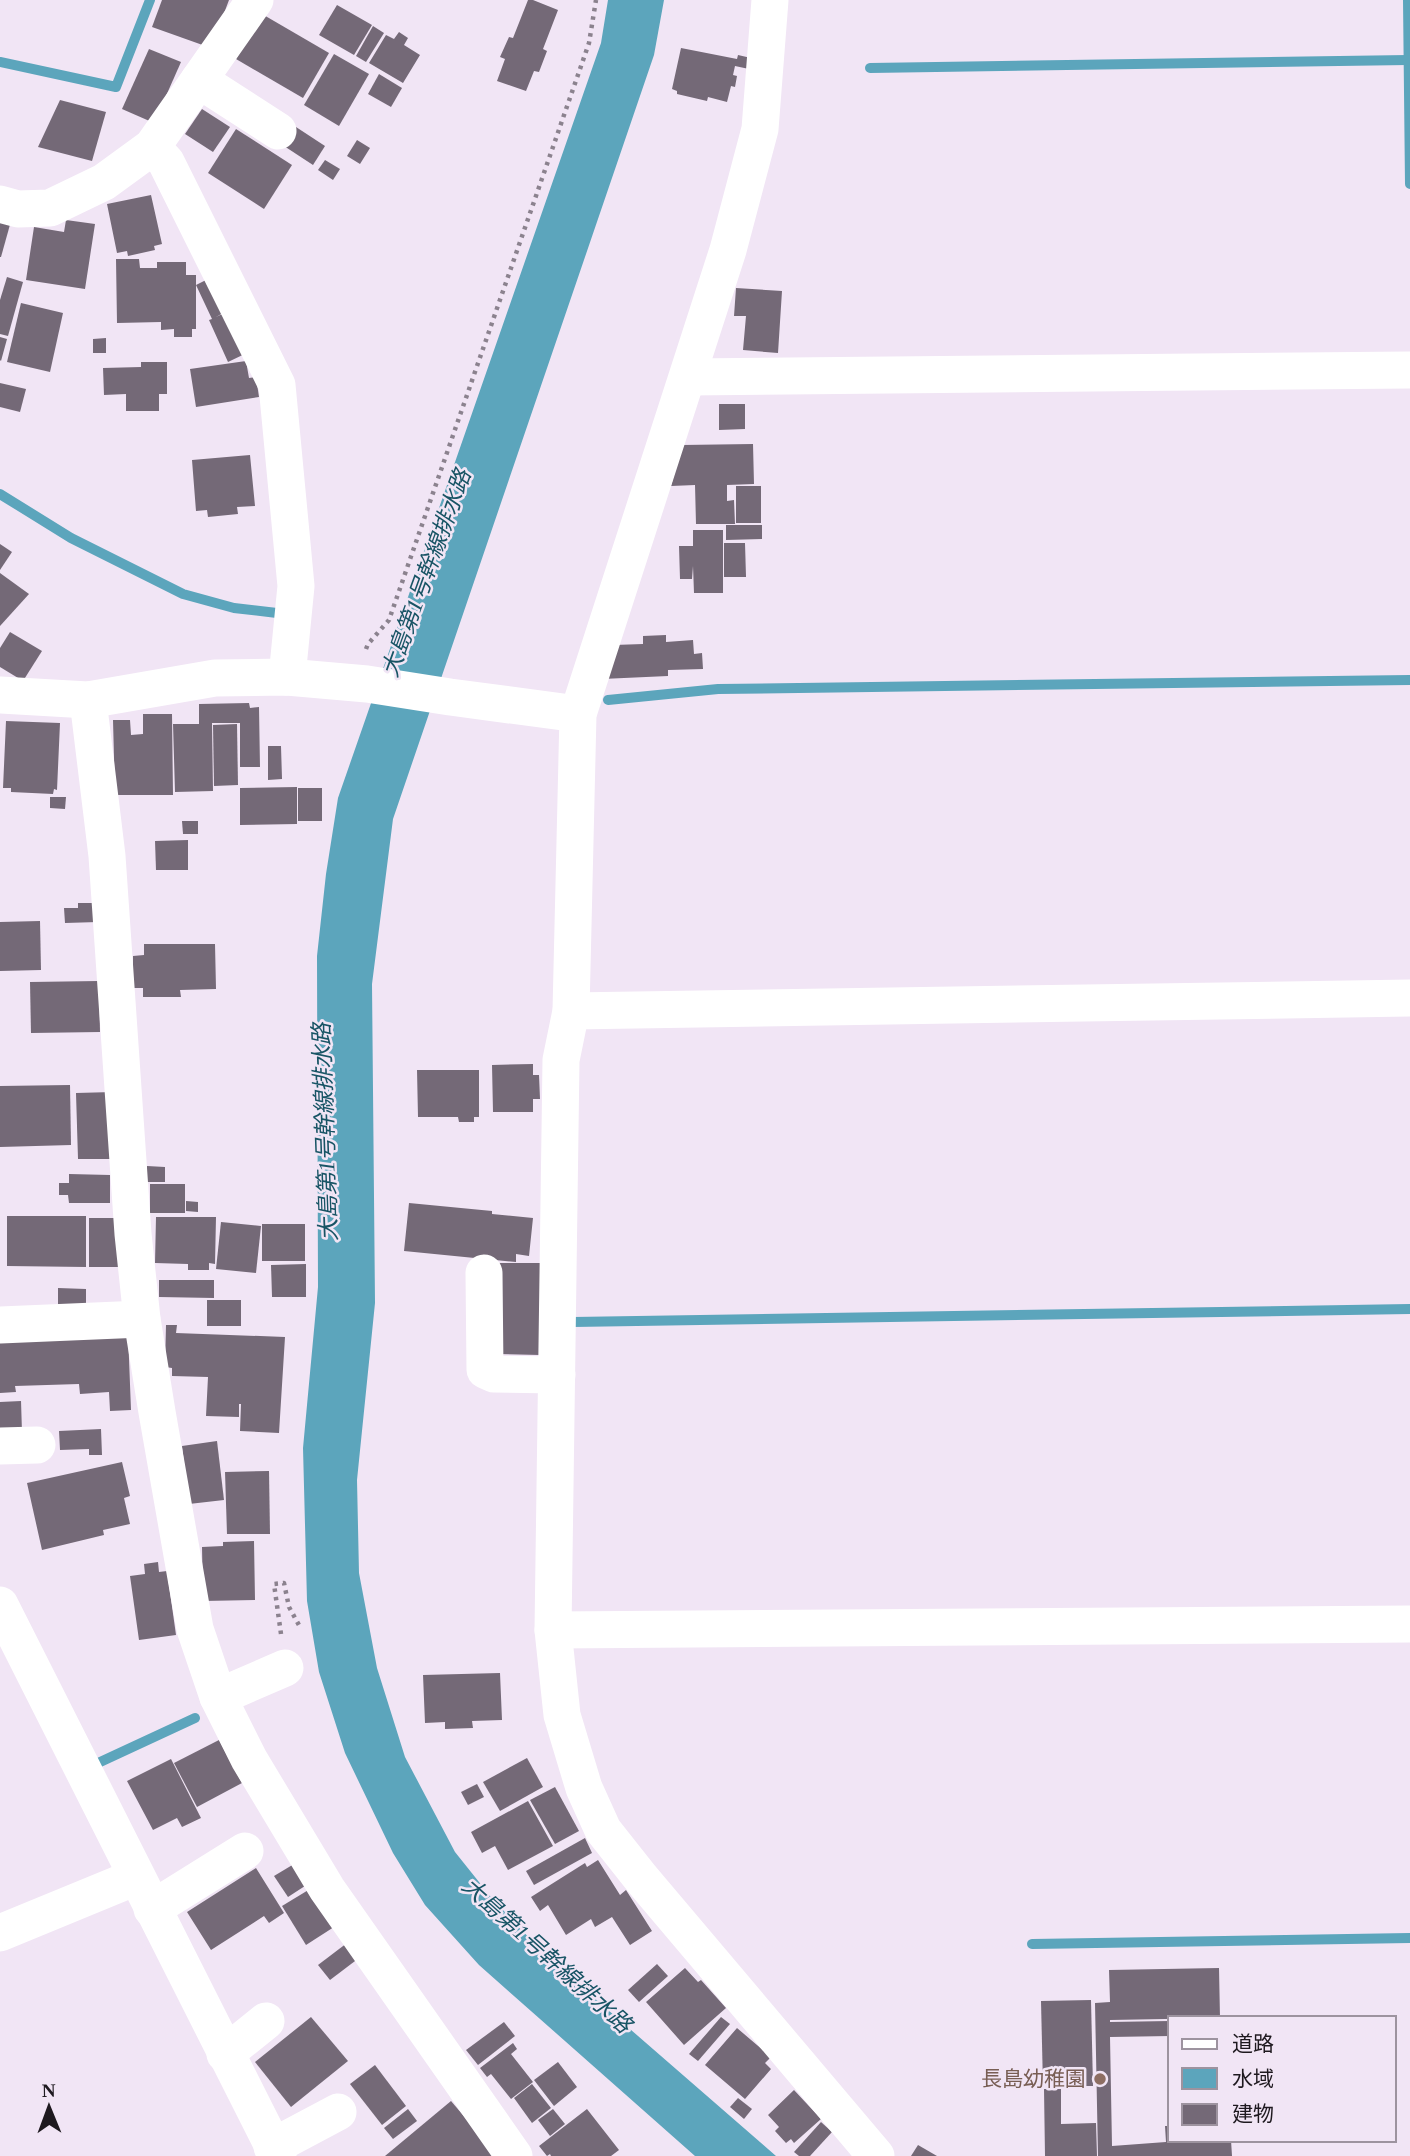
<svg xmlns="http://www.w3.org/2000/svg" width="1410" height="2156" viewBox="0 0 1410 2156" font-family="'Times New Roman','Noto Sans JP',serif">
  <rect width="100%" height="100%" fill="#f1e5f5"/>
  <polygon fill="#5ca5bc" points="608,0 664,0 654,55 393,819 372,984 375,1303 357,1480 359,1573 377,1668 405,1757 455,1852 491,1897 546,1956 776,2156 695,2156 479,1965 425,1905 393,1853 345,1753 319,1672 307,1601 303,1448 318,1287 317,956 326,874 338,798 601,43"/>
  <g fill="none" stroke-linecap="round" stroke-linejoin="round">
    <g stroke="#5ca5bc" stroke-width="10">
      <polyline points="1408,0 1410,184"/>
      <polyline points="0,62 116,87 150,0"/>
      <polyline points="870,68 1408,60"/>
      <polyline points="0,494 71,538 183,594 234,608 277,613"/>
      <polyline points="608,700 718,689 1410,680"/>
      <polyline points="573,1322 1410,1309"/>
      <polyline points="98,1763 195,1718"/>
      <polyline points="1032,1944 1410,1938"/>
    </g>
  </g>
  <g fill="#746977">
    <polygon points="162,0 229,0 211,48 152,27"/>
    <polygon points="528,0 533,0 558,10 543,49 547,51 539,72 534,71 526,91 497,81 505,59 500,57 509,37 513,38"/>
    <polygon points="337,5 372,25 354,55 319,35"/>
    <polygon points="262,14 329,53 303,98 236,59"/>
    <polygon points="373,26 384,33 366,62 356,56"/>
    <polygon points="399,32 408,38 404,45 420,55 403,83 369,63 386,35 394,39"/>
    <polygon points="681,48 737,59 738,55 751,58 749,69 735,66 733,75 737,76 735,87 731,86 727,102 708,97 707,101 677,94 677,91 672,89"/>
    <polygon points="149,49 181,62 154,123 122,109"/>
    <polygon points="334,54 369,74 339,126 304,105"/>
    <polygon points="379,74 402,88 391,107 368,94"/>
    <polygon points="60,100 106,112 92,161 38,147"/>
    <polygon points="202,109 230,127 213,152 185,134"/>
    <polygon points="296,127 325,146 313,165 284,146"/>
    <polygon points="236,129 292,165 264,209 208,173"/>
    <polygon points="357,140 370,148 360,164 347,156"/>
    <polygon points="325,160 340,169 333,180 318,170"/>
    <polygon points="151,195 162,244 154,246 155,250 128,256 127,251 117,253 107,204"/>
    <polygon points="0,218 11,221 1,257 0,257"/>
    <polygon points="66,220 95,224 85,289 26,280 34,227 64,232"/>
    <polygon points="116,259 139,259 140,268 157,268 157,262 186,262 186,275 196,275 196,329 192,329 192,337 174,337 174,329 161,330 161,322 117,323"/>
    <polygon points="214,276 230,309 216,317 231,310 251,351 228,362 209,320 212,319 196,285"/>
    <polygon points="7,277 23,282 8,336 0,334 0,300"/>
    <polygon points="736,288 782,291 778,353 743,350 746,316 734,316"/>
    <polygon points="21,303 63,313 50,372 7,362"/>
    <polygon points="0,337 7,339 1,361 0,360"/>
    <polygon points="106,338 106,353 93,353 93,339"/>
    <polygon points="246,361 249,378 256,377 259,397 196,407 190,369"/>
    <polygon points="141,362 167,362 167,394 159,394 159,411 126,411 126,394 104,395 103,368 141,367"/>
    <polygon points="0,383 26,389 20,412 0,407"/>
    <polygon points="719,404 745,404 745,429 719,430"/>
    <polygon points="753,444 754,484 727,485 727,501 734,500 735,524 696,524 695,485 671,486 682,445"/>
    <polygon points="250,455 255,506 237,507 238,514 208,517 207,510 196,511 192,460"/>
    <rect x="736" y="486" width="25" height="37"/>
    <polygon points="726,525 762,525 762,539 726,540"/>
    <polygon points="693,530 723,530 723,593 694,593 693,566 692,579 680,579 679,546 693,546"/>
    <polygon points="724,543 745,543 746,577 724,577"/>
    <polygon points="0,544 12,552 0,570"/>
    <polygon points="0,573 29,594 0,626"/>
    <polygon points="10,632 42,651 23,681 0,667 0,648"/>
    <polygon points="666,635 666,642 693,640 694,654 702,653 703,669 668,670 668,676 602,679 614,645 643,644 643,636"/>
    <polygon points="249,703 250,708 259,707 260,767 240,767 240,723 212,723 213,791 175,792 173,724 199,724 199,704"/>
    <polygon points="143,714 172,714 173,795 115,795 113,720 130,720 131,735 143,734"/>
    <polygon points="6,721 60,723 57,790 54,789 53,794 11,792 11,788 3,788"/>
    <polygon points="237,724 238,785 214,786 213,725"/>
    <polygon points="268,746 281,746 282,779 268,780"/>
    <polygon points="297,787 297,824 240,825 240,788"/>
    <rect x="298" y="788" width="24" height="33"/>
    <polygon points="50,797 66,797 65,809 50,808"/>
    <polygon points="182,821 198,821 198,834 183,834"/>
    <polygon points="188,840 188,870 156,870 155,841"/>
    <polygon points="78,903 98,903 98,922 65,923 64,908 78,908"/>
    <polygon points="40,921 41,970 0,971 0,922"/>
    <polygon points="144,944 215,944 216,989 180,990 181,997 143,997 143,988 133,988 133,956 144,955"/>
    <polygon points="99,981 100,1032 31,1033 30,982"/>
    <polygon points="533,1064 533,1075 539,1075 540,1099 533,1099 533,1112 493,1112 492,1065"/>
    <polygon points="417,1070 479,1070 479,1117 474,1117 474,1122 459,1122 458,1117 418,1117"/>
    <polygon points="70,1085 71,1145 0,1147 0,1086"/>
    <polygon points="113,1092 114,1159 78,1159 76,1093"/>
    <polygon points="147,1166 165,1167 165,1182 147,1182"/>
    <polygon points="69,1174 110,1175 110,1203 69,1203 68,1195 59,1195 59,1183 69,1183"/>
    <rect x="150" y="1184" width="35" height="29"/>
    <polygon points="186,1201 198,1202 198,1212 186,1211"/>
    <polygon points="409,1203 492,1211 492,1214 533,1218 529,1256 516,1254 516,1262 404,1251"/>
    <polygon points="7,1216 86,1216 86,1267 7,1266"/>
    <polygon points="156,1217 216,1217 215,1264 209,1263 209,1270 188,1270 188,1264 155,1263"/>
    <rect x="89" y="1218" width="33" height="49"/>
    <polygon points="221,1222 261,1226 256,1273 216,1269"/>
    <rect x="262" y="1224" width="43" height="37"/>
    <polygon points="497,1263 540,1263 540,1355 496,1354"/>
    <polygon points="306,1264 306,1297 272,1297 271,1265"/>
    <polygon points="159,1280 214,1280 214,1298 159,1297"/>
    <polygon points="58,1288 86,1289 86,1305 58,1305"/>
    <rect x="207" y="1300" width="34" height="26"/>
    <polygon points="166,1325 177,1325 176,1333 285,1337 279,1433 240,1431 241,1404 239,1404 239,1417 206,1416 208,1377 172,1376 172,1368 165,1367"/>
    <polygon points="128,1333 131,1410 110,1411 109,1392 80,1394 79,1384 15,1386 16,1392 0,1393 0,1339"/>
    <polygon points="21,1401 22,1432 0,1433 0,1402"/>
    <polygon points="101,1429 102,1455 89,1455 89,1449 60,1450 59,1431"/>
    <polygon points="217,1441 224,1500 189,1504 182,1446"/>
    <polygon points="122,1462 130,1496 124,1498 130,1524 103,1530 104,1535 42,1550 27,1483"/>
    <polygon points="269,1471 270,1534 227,1534 225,1472"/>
    <polygon points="254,1541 255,1600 203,1601 202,1547 223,1546 223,1542"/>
    <polygon points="158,1562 159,1572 167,1571 176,1635 139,1640 130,1576 145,1574 144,1564"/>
    <polygon points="500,1673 502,1720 472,1721 473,1728 445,1729 445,1722 425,1723 423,1675"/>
    <polygon points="219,1740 242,1783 197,1807 174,1763"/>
    <polygon points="527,1758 543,1787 500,1811 483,1782"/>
    <polygon points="171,1759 201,1818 182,1827 177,1818 153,1830 127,1781"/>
    <polygon points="477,1784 484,1797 468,1805 461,1792"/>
    <polygon points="555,1787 579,1831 555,1844 530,1800"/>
    <polygon points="528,1801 553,1846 508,1870 495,1846 482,1853 471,1832"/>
    <polygon points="585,1838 592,1853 534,1885 526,1871"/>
    <polygon points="598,1860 620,1895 626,1890 652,1931 630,1945 612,1917 595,1927 591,1919 566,1935 548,1905 540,1911 531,1897 585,1863 587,1867"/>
    <polygon points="294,1864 308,1884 288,1897 274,1876"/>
    <polygon points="256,1868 284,1913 269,1923 264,1916 211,1950 187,1912"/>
    <polygon points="310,1889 334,1927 306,1945 282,1906"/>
    <polygon points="347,1943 359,1958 330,1980 318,1965"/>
    <polygon points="657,1964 668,1976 639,2002 628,1990"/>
    <polygon points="685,1968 698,1982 701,1980 726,2008 684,2045 646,2002"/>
    <polygon points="1219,1968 1220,2018 1110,2020 1110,2022 1170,2021 1170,2036 1110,2037 1112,2146 1166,2142 1165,2126 1170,2126 1170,2140 1231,2140 1232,2156 1098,2156 1095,2003 1110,2002 1109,1970"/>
    <polygon points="1091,2000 1093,2086 1043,2086 1041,2001"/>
    <polygon points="311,2017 348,2061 291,2107 255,2062"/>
    <polygon points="721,2017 730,2024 698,2061 689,2054"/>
    <polygon points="504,2022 515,2036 478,2065 466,2050"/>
    <polygon points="737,2028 771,2057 765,2063 771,2069 745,2099 705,2065"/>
    <polygon points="513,2043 517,2049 511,2054 533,2082 511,2099 491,2074 487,2077 480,2068"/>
    <polygon points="558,2062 577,2087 554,2106 534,2080"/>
    <polygon points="375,2065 406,2106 382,2125 350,2084"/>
    <polygon points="532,2084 551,2108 532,2123 514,2098"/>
    <polygon points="1044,2089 1061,2089 1061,2124 1096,2123 1097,2156 1045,2156"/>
    <polygon points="794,2090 821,2119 794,2143 791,2139 786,2143 775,2131 779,2127 768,2115"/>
    <polygon points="738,2098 752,2109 744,2119 730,2107"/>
    <polygon points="451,2101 496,2154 493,2156 385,2156"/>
    <polygon points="408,2109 417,2121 393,2139 384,2128"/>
    <polygon points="553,2109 565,2124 550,2136 538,2120"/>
    <polygon points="587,2109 619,2150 611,2156 551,2156 550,2154 547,2156 539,2146"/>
    <polygon points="821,2122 832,2132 810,2156 799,2156 794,2152"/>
    <polygon points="918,2145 937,2156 911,2156"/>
  </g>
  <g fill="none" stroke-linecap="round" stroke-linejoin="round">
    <g stroke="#8b828e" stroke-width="4.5" stroke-dasharray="3.5 5" stroke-linecap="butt">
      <polyline points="366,649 368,644 389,620 589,43 596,0"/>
      <polyline points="281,1634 274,1584 284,1583 289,1607 300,1627"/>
    </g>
    <g stroke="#fff" stroke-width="37">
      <polyline points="770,0 760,129 728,250 578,714 571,1011 561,1060 553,1630 562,1715 584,1788 603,1830 641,1878 876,2156"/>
      <polyline points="199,80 278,131"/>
      <polyline points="152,147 166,162 277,385 296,586 287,677"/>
      <polyline points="0,204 18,209 50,208 104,182 152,147 255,0"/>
      <polyline points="688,377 1410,370"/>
      <polyline points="0,695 88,700 215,678 287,677 367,684 450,697 578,714"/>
      <polyline points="88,700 107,856 133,1234 142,1319 157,1412 195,1629 218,1697 249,1759 327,1889 514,2156"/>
      <polyline points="571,1011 1410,998"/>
      <polyline points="484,1273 485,1370 494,1374 557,1375"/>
      <polyline points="0,1325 142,1319"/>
      <polyline points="0,1446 37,1445"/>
      <polyline points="0,1605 278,2156"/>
      <polyline points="553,1630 1410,1624"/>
      <polyline points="218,1697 285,1668"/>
      <polyline points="152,1909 245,1851"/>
      <polyline points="0,1933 136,1877"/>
      <polyline points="225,2054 266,2021"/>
      <polyline points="272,2147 338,2112"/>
    </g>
  </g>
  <circle fill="#8d6e63" stroke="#f1e5f5" stroke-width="2.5" cx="1100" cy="2079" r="7"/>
  <g text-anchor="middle" stroke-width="5" stroke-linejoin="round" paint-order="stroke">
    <g font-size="21" fill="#785e54" stroke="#f1e5f5" text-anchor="end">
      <text x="1086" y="2086">長島幼稚園</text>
    </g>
    <g font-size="23" font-style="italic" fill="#185465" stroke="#f1e5f5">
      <text transform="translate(426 573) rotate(-70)" y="8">大島第1号幹線排水路</text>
      <text transform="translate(325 1132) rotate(-92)" y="8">大島第1号幹線排水路</text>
      <text transform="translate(547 1955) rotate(42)" y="8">大島第1号幹線排水路</text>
    </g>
  </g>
  <rect x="1168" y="2016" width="228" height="126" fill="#f1e5f5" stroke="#9d939f" stroke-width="2"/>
  <rect x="1182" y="2039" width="35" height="10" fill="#ffffff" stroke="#9d939f" stroke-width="2"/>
  <text x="1232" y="2051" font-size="21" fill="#1e191f">道路</text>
  <rect x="1182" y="2068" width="35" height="21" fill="#5ca5bc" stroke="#9d939f" stroke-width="2"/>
  <text x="1232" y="2086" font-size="21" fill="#1e191f">水域</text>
  <rect x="1182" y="2104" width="35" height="21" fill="#746977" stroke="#9d939f" stroke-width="2"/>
  <text x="1232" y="2121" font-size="21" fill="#1e191f">建物</text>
  <g transform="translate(49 2107) rotate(359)" stroke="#f1e5f5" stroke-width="5" paint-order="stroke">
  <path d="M0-5L12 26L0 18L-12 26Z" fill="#1e191f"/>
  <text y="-10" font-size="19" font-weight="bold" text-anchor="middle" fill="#1e191f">N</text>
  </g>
</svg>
